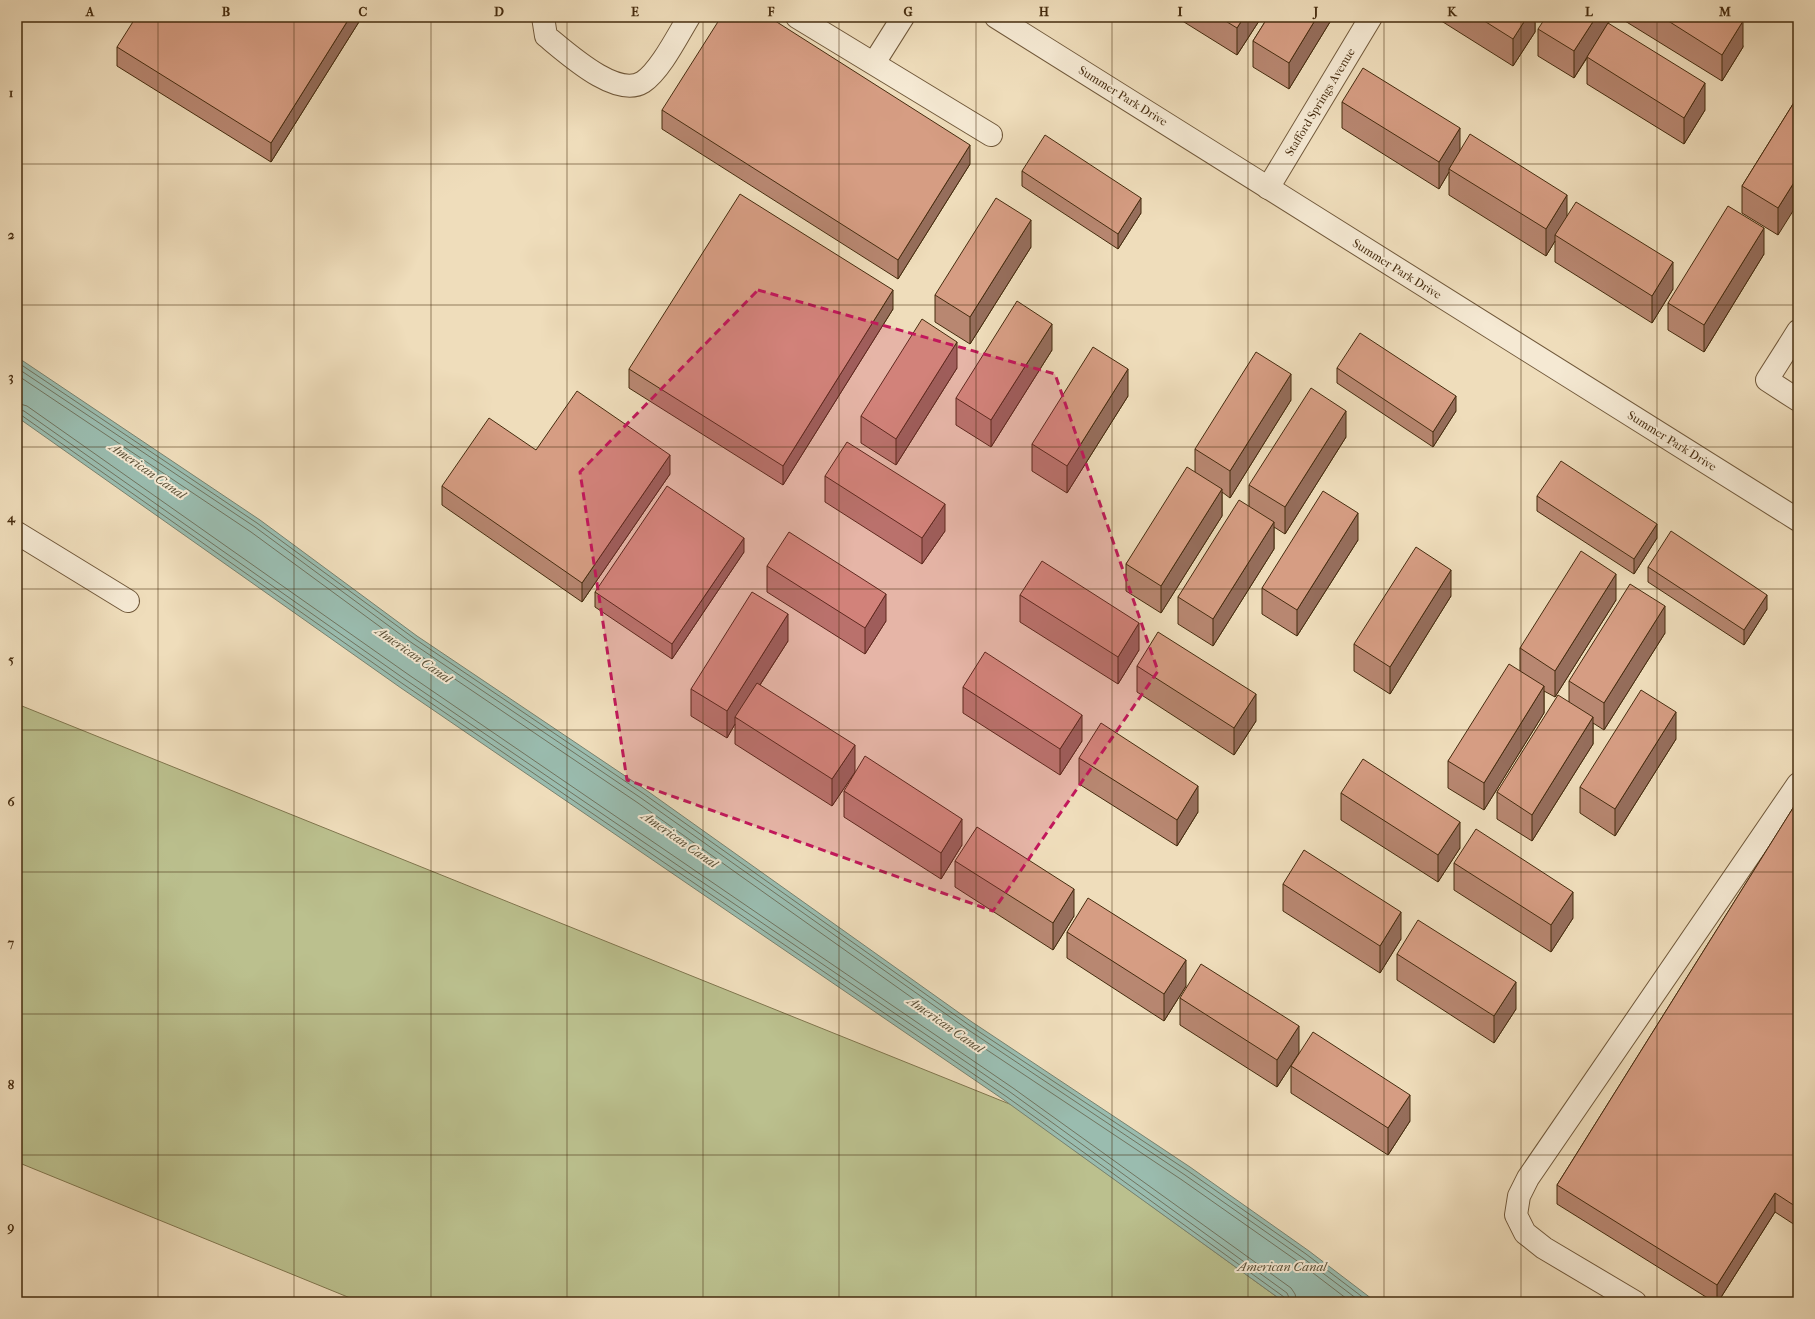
<svg xmlns="http://www.w3.org/2000/svg" width="1815" height="1319" viewBox="0 0 1815 1319" font-family="'IM FELL French Canon',serif">
  <rect width="100%" height="100%" fill="#efddbb"/>
  <filter id="stains"><feTurbulence type="fractalNoise" baseFrequency=".005" numOctaves="4"/><feColorMatrix values="0 0 0 0 .2 0 0 0 0 .09 0 0 0 0 .02 0 0 0 .5 -.17"/></filter>
  <radialGradient id="worn" r=".72"><stop offset=".6" stop-color="#630" stop-opacity="0"/><stop offset="1" stop-color="#630" stop-opacity=".3"/></radialGradient>
  <polygon fill="#bbc08e" stroke="#80764e" points="17,704 1012,1105 1284,1302 360,1302 17,1162"/>
  <polygon fill="#9abcaf" stroke="#78826f" points="17,357 260,520 417,636 646,790 972,1022 1190,1167 1309,1251 1376,1302 1284,1302 1004,1100 401,688 17,417"/>
  <g fill="none" stroke-linecap="round" stroke-linejoin="round">
    <g stroke="#70745f" stroke-width="1">
      <polyline points="17,362 257,523 415,639 644,794 969,1025 1188,1171 1306,1254 1369,1302"/>
      <polyline points="17,368 255,527 412,643 641,798 967,1029 1185,1175 1303,1258 1361,1302"/>
      <polyline points="17,375 251,532 409,648 638,803 963,1034 1182,1180 1300,1263 1351,1302"/>
      <polyline points="17,403 27,406 409,675 1013,1088 1291,1288 1295,1294 1297,1302"/>
      <polyline points="17,409 24,411 406,680 1010,1092 1287,1293 1291,1302"/>
      <polyline points="17,415 21,415 403,684 1007,1097 1284,1297 1286,1302"/>
    </g>
    <defs>
      <g id="minor">
        <path d="M 543,17 L 546,36 C 566,52 616,99 643,82 C 660,71 678,35 689,17"/>
        <polyline points="797,17 991,135"/>
        <polyline points="996,17 1798,520"/>
        <polyline points="874,63 903,17"/>
        <polyline points="1268,188 1371,17"/>
        <polyline points="1798,331 1767,380 1798,400"/>
        <polyline points="17,533 128,601"/>
        <polyline points="1635,1302 1544,1248 1525,1233 1516,1215 1519,1196 1528,1178 1798,784"/>
      </g>
    </defs>
    <use href="#minor" stroke="#70583a" stroke-width="24"/>
    <use href="#minor" stroke="#f5e9d3" stroke-width="22"/>
  </g>
  <g fill="#b88771" stroke="#462c0f">
    <polygon points="362,17 271,162 117,66 117,47"/>
    <polygon points="489,17 497,17 495,21"/>
    <polygon points="1176,17 1259,17 1259,21 1237,55"/>
    <polygon points="1268,17 1333,17 1289,89 1253,67 1253,41"/>
    <polygon points="1435,17 1535,17 1535,32 1513,66"/>
    <polygon points="1625,17 1737,17 1743,47 1722,81 1625,21"/>
    <polygon points="1608,23 1705,110 1684,144 1587,84 1587,58 1574,78 1538,56 1538,29"/>
    <polygon points="1798,96 1778,235 1742,213 1742,186"/>
    <polygon points="1342,102 1460,151 1567,216 1673,289 1652,323 1555,262 1555,241 1546,256 1449,195 1449,172 1439,189 1342,128"/>
    <polygon points="662,110 970,164 898,279 662,129"/>
    <polygon points="1022,171 1141,213 1118,249 1022,186"/>
    <polygon points="1031,247 970,344 935,322 935,295"/>
    <polygon points="1764,254 1704,352 1668,330 1668,303"/>
    <polygon points="893,309 783,485 629,388 629,369"/>
    <polygon points="1052,350 991,447 956,425 956,398"/>
    <polygon points="957,368 896,465 861,443 861,416"/>
    <polygon points="1337,368 1456,411 1433,447 1337,383"/>
    <polygon points="1128,396 1067,493 1032,471 1032,444"/>
    <polygon points="1291,400 1230,498 1222,492 1222,516 1161,613 1126,591 1126,564 1195,472 1195,449"/>
    <polygon points="1346,437 1285,534 1274,527 1274,549 1213,646 1178,624 1178,597 1249,506 1249,485"/>
    <polygon points="536,450 670,474 582,602 442,505 442,486"/>
    <polygon points="825,476 945,531 922,564 825,502"/>
    <polygon points="1537,496 1657,538 1634,574 1537,511"/>
    <polygon points="1358,540 1297,636 1262,614 1262,588"/>
    <polygon points="744,552 672,659 595,607 595,592"/>
    <polygon points="767,566 886,621 865,654 767,592"/>
    <polygon points="1648,567 1767,609 1744,645 1648,582"/>
    <polygon points="1020,595 1139,650 1118,684 1020,622"/>
    <polygon points="1451,596 1390,694 1354,671 1354,644"/>
    <polygon points="1616,600 1555,697 1544,691 1544,713 1484,810 1448,788 1448,761 1520,671 1520,648"/>
    <polygon points="1665,633 1604,730 1593,723 1593,744 1532,841 1497,819 1497,792 1569,702 1569,681"/>
    <polygon points="788,641 760,685 855,772 832,806 735,744 735,724 727,738 691,716 691,689"/>
    <polygon points="1137,666 1256,721 1234,755 1137,692"/>
    <polygon points="963,687 1082,741 1060,775 963,713"/>
    <polygon points="1676,739 1615,836 1580,813 1580,787"/>
    <polygon points="1079,758 1198,812 1177,846 1079,784"/>
    <polygon points="844,791 962,845 941,879 844,817"/>
    <polygon points="1341,793 1460,848 1438,882 1341,820"/>
    <polygon points="1798,800 1798,1227 1775,1212 1718,1302 1714,1302 1557,1204 1557,1185"/>
    <polygon points="955,861 1074,916 1053,950 955,887"/>
    <polygon points="1454,863 1573,918 1551,952 1454,890"/>
    <polygon points="1283,884 1401,939 1380,973 1283,911"/>
    <polygon points="1067,932 1186,986 1164,1021 1067,958"/>
    <polygon points="1397,954 1516,1009 1494,1043 1397,980"/>
    <polygon points="1180,998 1299,1053 1277,1087 1180,1025"/>
    <polygon points="1291,1066 1410,1121 1388,1155 1291,1093"/>
  </g>
  <g fill="#966e5c" stroke="#462c0f">
    <polygon points="350,17 362,17 271,162 271,143"/>
    <polygon points="1244,17 1259,17 1259,21 1237,55 1237,28"/>
    <polygon points="1317,17 1333,17 1289,89 1289,63"/>
    <polygon points="1527,17 1535,17 1535,32 1513,66 1513,39"/>
    <polygon points="1596,17 1612,17 1574,78 1574,51"/>
    <polygon points="1743,21 1743,47 1722,81 1722,55"/>
    <polygon points="1705,83 1705,110 1684,144 1684,118"/>
    <polygon points="1460,128 1460,155 1449,169 1449,172 1439,189 1439,162"/>
    <polygon points="970,145 970,164 898,279 898,260"/>
    <polygon points="1798,176 1798,203 1778,235 1778,208"/>
    <polygon points="1567,195 1567,222 1555,235 1555,241 1546,256 1546,229"/>
    <polygon points="1141,198 1141,213 1118,249 1118,234"/>
    <polygon points="1031,220 1031,247 970,344 970,317"/>
    <polygon points="1764,228 1764,254 1704,352 1704,325"/>
    <polygon points="1673,262 1673,289 1652,323 1652,296"/>
    <polygon points="893,290 893,309 783,485 783,466"/>
    <polygon points="1052,324 1052,350 991,447 991,420"/>
    <polygon points="957,342 957,368 896,465 896,439"/>
    <polygon points="1128,369 1128,396 1067,493 1067,466"/>
    <polygon points="1291,374 1291,400 1230,498 1230,471"/>
    <polygon points="1456,396 1456,411 1433,447 1433,432"/>
    <polygon points="1346,411 1346,437 1285,534 1285,507"/>
    <polygon points="670,455 670,474 582,602 582,583"/>
    <polygon points="1222,489 1222,516 1161,613 1161,586"/>
    <polygon points="945,504 945,531 922,564 922,538"/>
    <polygon points="1358,513 1358,540 1297,636 1297,610"/>
    <polygon points="1274,522 1274,549 1213,646 1213,619"/>
    <polygon points="1657,524 1657,538 1634,574 1634,559"/>
    <polygon points="744,538 744,552 672,659 672,644"/>
    <polygon points="1451,570 1451,596 1390,694 1390,667"/>
    <polygon points="1616,574 1616,600 1555,697 1555,671"/>
    <polygon points="886,594 886,621 865,654 865,628"/>
    <polygon points="1767,595 1767,609 1744,645 1744,630"/>
    <polygon points="1665,606 1665,633 1604,730 1604,703"/>
    <polygon points="788,614 788,641 738,719 735,717 735,724 727,738 727,711"/>
    <polygon points="1139,623 1139,650 1118,684 1118,657"/>
    <polygon points="1544,686 1544,713 1484,810 1484,783"/>
    <polygon points="1256,694 1256,721 1234,755 1234,728"/>
    <polygon points="1676,712 1676,739 1615,836 1615,809"/>
    <polygon points="1082,715 1082,741 1060,775 1060,749"/>
    <polygon points="1593,717 1593,744 1532,841 1532,815"/>
    <polygon points="855,745 855,772 832,806 832,779"/>
    <polygon points="1198,786 1198,812 1177,846 1177,820"/>
    <polygon points="962,819 962,845 941,879 941,853"/>
    <polygon points="1460,822 1460,848 1438,882 1438,855"/>
    <polygon points="1074,889 1074,916 1053,950 1053,923"/>
    <polygon points="1573,892 1573,918 1551,952 1551,925"/>
    <polygon points="1401,912 1401,939 1380,973 1380,946"/>
    <polygon points="1186,960 1186,986 1164,1021 1164,994"/>
    <polygon points="1516,982 1516,1009 1494,1043 1494,1016"/>
    <polygon points="1299,1026 1299,1053 1277,1087 1277,1060"/>
    <polygon points="1410,1095 1410,1121 1388,1155 1388,1128"/>
    <polygon points="1775,1193 1775,1212 1718,1302 1717,1302 1717,1285"/>
  </g>
  <g fill="#d69d83" stroke="#462c0f">
    <polygon points="136,17 350,17 271,143 117,47"/>
    <polygon points="721,17 769,17 970,145 898,260 662,110"/>
    <polygon points="1219,17 1244,17 1237,28"/>
    <polygon points="1268,17 1317,17 1289,63 1253,41"/>
    <polygon points="1478,17 1527,17 1513,39"/>
    <polygon points="1546,17 1596,17 1574,51 1538,29"/>
    <polygon points="1662,17 1737,17 1743,21 1722,55"/>
    <polygon points="1608,23 1705,83 1684,118 1587,57"/>
    <polygon points="1363,68 1460,128 1439,162 1342,102"/>
    <polygon points="1798,96 1798,176 1778,208 1742,186"/>
    <polygon points="1470,134 1567,195 1546,229 1449,169"/>
    <polygon points="1045,135 1141,198 1118,234 1022,171"/>
    <polygon points="740,194 893,290 783,466 629,369"/>
    <polygon points="996,198 1031,220 970,317 935,295"/>
    <polygon points="1576,202 1673,262 1652,296 1555,235"/>
    <polygon points="1728,206 1764,228 1704,325 1668,303"/>
    <polygon points="1017,301 1052,324 991,420 956,398"/>
    <polygon points="922,319 957,342 896,439 861,416"/>
    <polygon points="1360,333 1456,396 1433,432 1337,368"/>
    <polygon points="1093,347 1128,369 1067,466 1032,444"/>
    <polygon points="1256,352 1291,374 1230,471 1195,449"/>
    <polygon points="1311,388 1346,411 1285,507 1249,485"/>
    <polygon points="577,391 670,455 582,583 442,486 489,418 536,450"/>
    <polygon points="847,442 945,504 922,538 825,476"/>
    <polygon points="1561,461 1657,524 1634,559 1537,496"/>
    <polygon points="1187,467 1222,489 1161,586 1126,564"/>
    <polygon points="667,486 744,538 672,644 595,592"/>
    <polygon points="1323,491 1358,513 1297,610 1262,588"/>
    <polygon points="1239,500 1274,522 1213,619 1178,597"/>
    <polygon points="1671,531 1767,595 1744,630 1648,567"/>
    <polygon points="789,532 886,594 865,628 767,566"/>
    <polygon points="1416,547 1451,570 1390,667 1354,644"/>
    <polygon points="1581,551 1616,574 1555,671 1520,648"/>
    <polygon points="1042,561 1139,623 1118,657 1020,595"/>
    <polygon points="1630,584 1665,606 1604,703 1569,681"/>
    <polygon points="752,592 788,614 727,711 691,689"/>
    <polygon points="1158,632 1256,694 1234,728 1137,666"/>
    <polygon points="985,652 1082,715 1060,749 963,687"/>
    <polygon points="1509,664 1544,686 1484,783 1448,761"/>
    <polygon points="757,683 855,745 832,779 735,717"/>
    <polygon points="1641,690 1676,712 1615,809 1580,787"/>
    <polygon points="1558,695 1593,717 1532,815 1497,792"/>
    <polygon points="1101,723 1198,786 1177,820 1079,758"/>
    <polygon points="865,756 962,819 941,853 844,791"/>
    <polygon points="1363,759 1460,822 1438,855 1341,793"/>
    <polygon points="1798,800 1798,1208 1775,1193 1717,1285 1557,1185"/>
    <polygon points="977,827 1074,889 1053,923 955,861"/>
    <polygon points="1476,829 1573,892 1551,925 1454,863"/>
    <polygon points="1304,850 1401,912 1380,946 1283,884"/>
    <polygon points="1088,898 1186,960 1164,994 1067,932"/>
    <polygon points="1418,920 1516,982 1494,1016 1397,954"/>
    <polygon points="1201,964 1299,1026 1277,1060 1180,998"/>
    <polygon points="1313,1032 1410,1095 1388,1128 1291,1066"/>
  </g>
  <path fill="#c2185b" fill-opacity="0.2" stroke="#c2185b" stroke-width="3" stroke-dasharray="8 5" stroke-linejoin="round" d="M 758,290 L 1055,374 L 1158,671 L 993,911 L 627,780 L 580,472 Z"/>
  <path fill="none" stroke="#462c0f" stroke-width="1" stroke-opacity="0.55" d="M 158,17 L 158,1302M 294,17 L 294,1302M 431,17 L 431,1302M 567,17 L 567,1302M 703,17 L 703,1302M 839,17 L 839,1302M 976,17 L 976,1302M 1112,17 L 1112,1302M 1248,17 L 1248,1302M 1384,17 L 1384,1302M 1521,17 L 1521,1302M 1657,17 L 1657,1302M 17,164 L 1798,164M 17,305 L 1798,305M 17,447 L 1798,447M 17,589 L 1798,589M 17,730 L 1798,730M 17,872 L 1798,872M 17,1014 L 1798,1014M 17,1155 L 1798,1155"/>
  <g text-anchor="middle" stroke-width="4" stroke-linejoin="round" paint-order="stroke">
    <g font-size="12" fill="#462c0f" stroke="#f5e9d3">
      <text transform="translate(1123 96) rotate(32)" y="4">Summer Park Drive</text>
      <text transform="translate(1320 102) rotate(-59)" y="4">Stafford Springs Avenue</text>
      <text transform="translate(1397 269) rotate(32)" y="4">Summer Park Drive</text>
      <text transform="translate(1672 441) rotate(32)" y="4">Summer Park Drive</text>
    </g>
    <g font-size="13" font-style="italic" fill="#5b5037" stroke="#f5e9d3">
      <text transform="translate(148 470) rotate(35)" y="5">American Canal</text>
      <text transform="translate(414 654) rotate(35)" y="5">American Canal</text>
      <text transform="translate(680 839) rotate(35)" y="5">American Canal</text>
      <text transform="translate(946 1024) rotate(35)" y="5">American Canal</text>
      <text x="1282" y="1271">American Canal</text>
    </g>
  </g>
  <rect width="1815" height="1319" fill="none" stroke="#efddbb" stroke-width="44"/>
  <rect x="22" y="22" width="1771" height="1275" fill="none" stroke="#462c0f" stroke-width="1.5"/>
  <g font-size="13" text-anchor="middle" font-weight="bold" fill="#462c0f">
    <text x="90" y="16">A</text>
    <text x="226" y="16">B</text>
    <text x="363" y="16">C</text>
    <text x="499" y="16">D</text>
    <text x="635" y="16">E</text>
    <text x="771" y="16">F</text>
    <text x="908" y="16">G</text>
    <text x="1044" y="16">H</text>
    <text x="1180" y="16">I</text>
    <text x="1316" y="16">J</text>
    <text x="1452" y="16">K</text>
    <text x="1589" y="16">L</text>
    <text x="1725" y="16">M</text>
    <text x="11" y="97">1</text>
    <text x="11" y="239">2</text>
    <text x="11" y="381">3</text>
    <text x="11" y="522">4</text>
    <text x="11" y="664">5</text>
    <text x="11" y="806">6</text>
    <text x="11" y="947">7</text>
    <text x="11" y="1089">8</text>
    <text x="11" y="1231">9</text>
  </g>
  <rect width="100%" height="100%" filter="url(#stains)"/>
  <rect width="100%" height="100%" fill="url(#worn)"/>
</svg>
